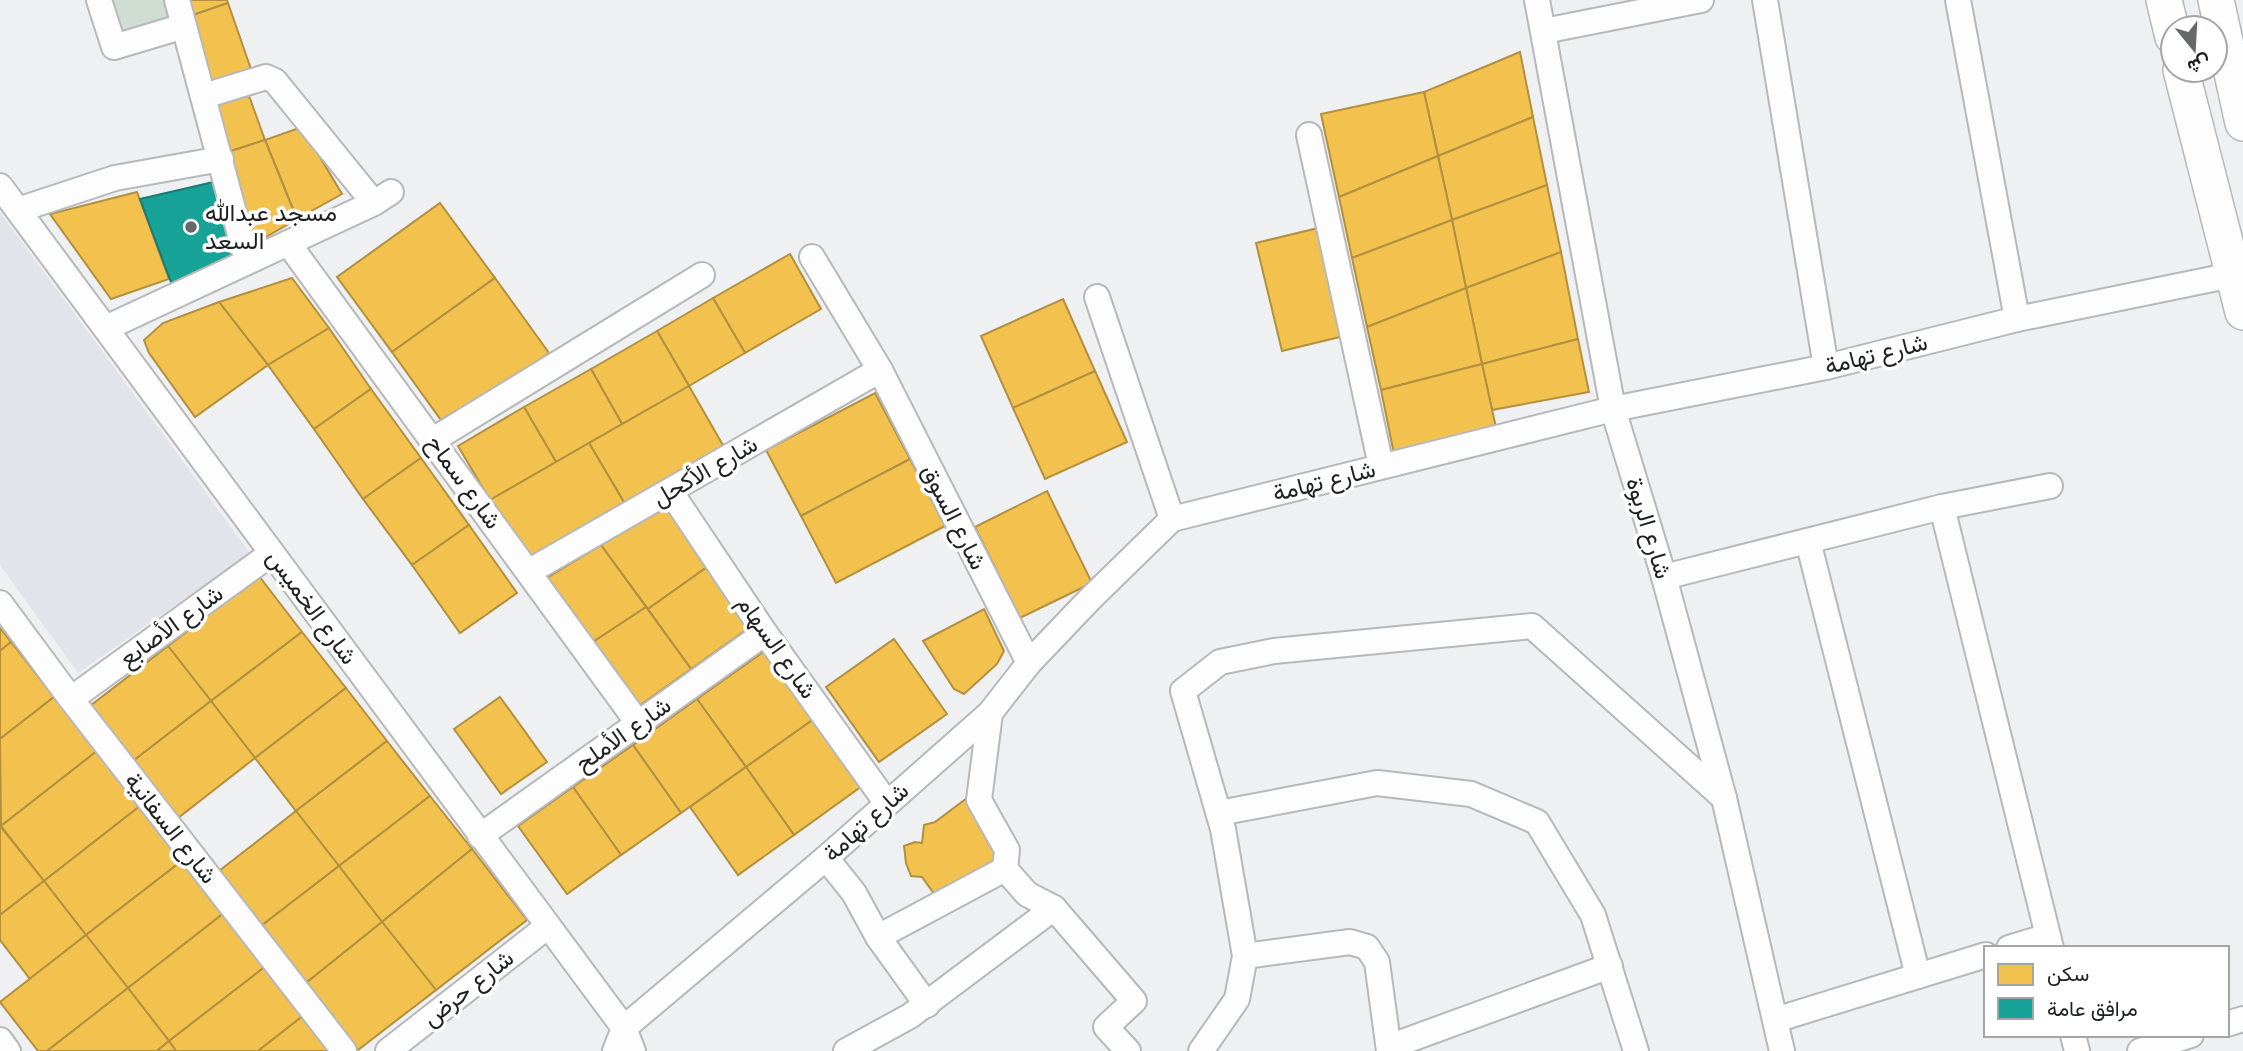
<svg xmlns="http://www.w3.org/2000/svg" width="2243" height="1051" viewBox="0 0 2243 1051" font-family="'Golos Text',Vazirmatn,sans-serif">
  <rect width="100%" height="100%" fill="#eff0f1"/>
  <polygon fill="#e1e4ea" points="0,212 250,553 78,673 0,565"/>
  <polygon fill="#cfddd2" points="111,0 168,0 173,17 121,32"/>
  <g fill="#f2c14e" stroke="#b29040" stroke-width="2">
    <polygon points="186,0 227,0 228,3 190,16"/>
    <polygon points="228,3 253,75 209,92 190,16"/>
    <polygon points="1520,52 1533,117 1438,156 1424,92"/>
    <polygon points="1424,92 1438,156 1339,197 1321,114"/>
    <polygon points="248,93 265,140 228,152 211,106"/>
    <polygon points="1533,117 1547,185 1452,220 1438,156"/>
    <polygon points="302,127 342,194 297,219 265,140"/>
    <polygon points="265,140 297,219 252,245 228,152"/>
    <polygon points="1438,156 1452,220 1352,258 1339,197"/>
    <polygon points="1547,185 1561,252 1466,288 1452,220"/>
    <polygon points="137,192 169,279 111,299 50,214"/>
    <polygon points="440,203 495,278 392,352 337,277"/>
    <polygon points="1452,220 1466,288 1367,327 1352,258"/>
    <polygon points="1318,228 1344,336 1282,351 1256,243"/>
    <polygon points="1561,252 1578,339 1482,364 1466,288"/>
    <polygon points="790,254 821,309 745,353 713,298"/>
    <polygon points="292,278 329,328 268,365 219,302"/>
    <polygon points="495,278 549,353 446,427 392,352"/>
    <polygon points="1466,288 1482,364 1381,390 1367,327"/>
    <polygon points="713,298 745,353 689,386 657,331"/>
    <polygon points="1063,299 1095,371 1013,408 981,336"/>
    <polygon points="219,302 268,365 195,417 149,353 144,340 163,323"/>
    <polygon points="329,328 371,389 314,429 268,365"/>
    <polygon points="657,331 689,386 622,424 591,369"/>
    <polygon points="1578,339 1589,392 1492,410 1482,364"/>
    <polygon points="1482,364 1497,432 1394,454 1381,390"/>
    <polygon points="591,369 622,424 556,462 524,407"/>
    <polygon points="1095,371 1127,442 1045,479 1013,408"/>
    <polygon points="689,386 724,447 625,504 589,443"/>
    <polygon points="371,389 421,458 363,499 314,429"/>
    <polygon points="875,393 910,459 801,516 766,450"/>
    <polygon points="524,407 556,462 490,500 458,446"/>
    <polygon points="589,443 625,504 525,562 490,500"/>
    <polygon points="421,458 469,525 412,565 363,499"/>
    <polygon points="910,459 945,526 836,583 801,516"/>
    <polygon points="1047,491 1092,583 1020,618 975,527"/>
    <polygon points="667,505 710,565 648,609 601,545"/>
    <polygon points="469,525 517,593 460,633 412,565"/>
    <polygon points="601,545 646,607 593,642 547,578"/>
    <polygon points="710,565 753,625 691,669 648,609"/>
    <polygon points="259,576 302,632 211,701 168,646"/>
    <polygon points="646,607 691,669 639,706 593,642"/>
    <polygon points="984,609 1004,651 997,664 964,694 954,689 923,641"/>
    <polygon points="0,628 11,642 0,651"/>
    <polygon points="302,632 346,688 255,758 211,701"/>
    <polygon points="894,639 947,714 879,762 826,687"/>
    <polygon points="11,642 54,697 0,739 0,651"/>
    <polygon points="168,646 211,701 133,761 90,706"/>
    <polygon points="766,650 814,719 746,767 697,699"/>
    <polygon points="346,688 387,741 296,811 255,758"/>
    <polygon points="54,697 97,751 1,826 0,739"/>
    <polygon points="500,697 547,762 501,794 454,729"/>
    <polygon points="697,699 746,767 681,813 633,745"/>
    <polygon points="211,701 255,758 178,818 133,761"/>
    <polygon points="814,719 862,786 794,835 746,767"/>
    <polygon points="387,741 430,796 339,866 296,811"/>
    <polygon points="633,745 681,813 621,855 573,787"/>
    <polygon points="97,751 140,806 44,881 1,826"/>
    <polygon points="746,767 794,835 738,875 690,807"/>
    <polygon points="573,787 621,855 567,894 518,826"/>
    <polygon points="430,796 472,849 382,922 339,866"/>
    <polygon points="967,798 994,852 996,866 937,898 922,877 911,876 906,863 904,846 915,842 922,843 924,825 935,822"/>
    <polygon points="140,806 183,860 86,935 44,881"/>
    <polygon points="296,811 339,866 261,926 219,871"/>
    <polygon points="0,826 44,881 0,915"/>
    <polygon points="472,849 527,920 436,990 382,922"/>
    <polygon points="183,860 224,913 128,988 86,935"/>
    <polygon points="339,866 382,922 306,983 261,926"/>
    <polygon points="44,881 86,935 30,979 0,940 0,915"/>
    <polygon points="224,913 266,966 169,1041 128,988"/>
    <polygon points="382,922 436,990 358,1050 306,983"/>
    <polygon points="86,935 128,988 47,1051 38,1051 0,1002"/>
    <polygon points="266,966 304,1015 258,1051 176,1051 169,1041"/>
    <polygon points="128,988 169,1041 157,1051 47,1051"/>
    <polygon points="304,1015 332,1051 258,1051"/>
    <polygon points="169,1041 176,1051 157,1051"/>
  </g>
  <polygon fill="#17a398" stroke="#197b74" stroke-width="2" points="218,181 241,255 172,285 140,199"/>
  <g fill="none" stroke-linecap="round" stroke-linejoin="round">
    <defs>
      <g id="street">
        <polyline points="99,0 114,47 184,26"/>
        <polyline points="177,0 247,261"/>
        <polyline points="1537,0 1613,409 1664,577 1724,798 1782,1051"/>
        <polyline points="1765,0 1826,367"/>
        <polyline points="1958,0 2017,319"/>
        <polyline points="1544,31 1701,0"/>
        <polyline points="204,96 266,77 275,81 374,203"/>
        <polyline points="1309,135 1381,466"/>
        <polyline points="0,186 624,1028 633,1051"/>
        <polyline points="18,210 115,178 221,159"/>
        <polyline points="288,243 638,723"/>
        <polyline points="812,257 880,370 1029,663"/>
        <polyline points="1097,297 1172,519"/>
        <polyline points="106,328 374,203 391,192"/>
        <polyline points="433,440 702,275"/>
        <polyline points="670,491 765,633 886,802"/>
        <polyline points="1942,507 2051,948"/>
        <polyline points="1808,541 1918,976"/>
        <polyline points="530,571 880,370"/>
        <polyline points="1664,577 1942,507 2050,486"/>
        <polyline points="0,603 71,699 344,1051"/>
        <polyline points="71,699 272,553"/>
        <polyline points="990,713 979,800 1007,850 1005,869 1027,894 1054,908 1134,1001 1106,1027 1128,1051"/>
        <polyline points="1219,813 1377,783 1471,794 1537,822 1593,915 1636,1051"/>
        <polyline points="480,836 765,633"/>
        <polyline points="826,858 854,893 878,937 1005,869"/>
        <polyline points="878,937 927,1005"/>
        <polyline points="2009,948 2048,936"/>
        <polyline points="1245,956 1350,942 1367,947 1377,962 1389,1051"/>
        <polyline points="1775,1020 1986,955"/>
        <polyline points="2227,1024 2243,1019"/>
        <polyline points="2073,1035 2077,1051"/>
        <polyline points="0,1040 8,1051"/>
        <polyline points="1389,1047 1610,966"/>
        <polyline points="388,1051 548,926"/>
        <polyline points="615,1051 624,1028 826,858 990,713 1029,663 1090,599 1172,519 1613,409 1826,367 2017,319 2232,275"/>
        <polyline points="846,1051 910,1016 1054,908"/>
        <polyline points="1201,1051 1237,999 1245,956 1223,829 1183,691 1220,662 1274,651 1532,626 1724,798"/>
        <polyline points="2140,1051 2191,1035"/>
      </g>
      <g id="secondary">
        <polyline points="2164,0 2173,37"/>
        <polyline points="2216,0 2243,123"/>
        <polyline points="2181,70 2243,312"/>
      </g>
    </defs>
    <use href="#street" stroke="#b7b8b9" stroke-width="28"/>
    <use href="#secondary" stroke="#b7b8b9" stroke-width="38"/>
    <use href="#street" stroke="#fdfdfd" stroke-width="24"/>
    <use href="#secondary" stroke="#fdfdfd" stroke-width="35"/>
  </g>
  <circle fill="#676869" stroke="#fff" stroke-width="2.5" cx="191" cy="227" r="7"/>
  <g text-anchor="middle" stroke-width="7" stroke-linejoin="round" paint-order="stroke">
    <g font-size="24" fill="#1e1f20" stroke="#fff" text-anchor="start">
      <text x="205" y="221">مسجد عبدالله<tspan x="205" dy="28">السعد</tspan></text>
    </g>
    <g font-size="24" fill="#1e1f20" stroke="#fff">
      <text transform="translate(1876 354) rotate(-14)" y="8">شارع تهامة</text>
      <text transform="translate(705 471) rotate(-30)" y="8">شارع الأكحل</text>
      <text transform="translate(1324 481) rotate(-14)" y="8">شارع تهامة</text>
      <text transform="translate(464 482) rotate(54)" y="8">شارع سماح</text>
      <text transform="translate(954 517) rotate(63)" y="8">شارع السوق</text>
      <text transform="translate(1649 528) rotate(73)" y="8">شارع الربوة</text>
      <text transform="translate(312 607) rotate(54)" y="8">شارع الخميس</text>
      <text transform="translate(171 626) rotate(-36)" y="8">شارع الأصابع</text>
      <text transform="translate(777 647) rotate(55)" y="8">شارع السهام</text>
      <text transform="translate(623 734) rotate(-35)" y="8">شارع الأملح</text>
      <text transform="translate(866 822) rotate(-42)" y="8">شارع تهامة</text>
      <text transform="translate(171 828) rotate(52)" y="8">شارع السفانية</text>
      <text transform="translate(468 988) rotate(-38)" y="8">شارع حرض</text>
    </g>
  </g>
  <rect x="1984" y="946" width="245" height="91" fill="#ffffff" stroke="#a5a5a6" stroke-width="2"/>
  <rect x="1998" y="964" width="35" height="21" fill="#f2c14e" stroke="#a5a5a6" stroke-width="2"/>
  <text x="2047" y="981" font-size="21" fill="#1e1f20">سكن</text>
  <rect x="1998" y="998" width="35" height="21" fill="#17a398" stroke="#a5a5a6" stroke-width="2"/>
  <text x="2047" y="1016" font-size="21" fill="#1e1f20">مرافق عامة</text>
  <g transform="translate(2194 49) rotate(162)"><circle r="33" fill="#ffffff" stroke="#a5a5a6" stroke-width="2"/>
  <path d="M0-5L12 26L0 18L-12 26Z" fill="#676869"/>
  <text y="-10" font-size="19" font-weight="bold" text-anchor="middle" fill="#1e1f20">ش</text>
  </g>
</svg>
